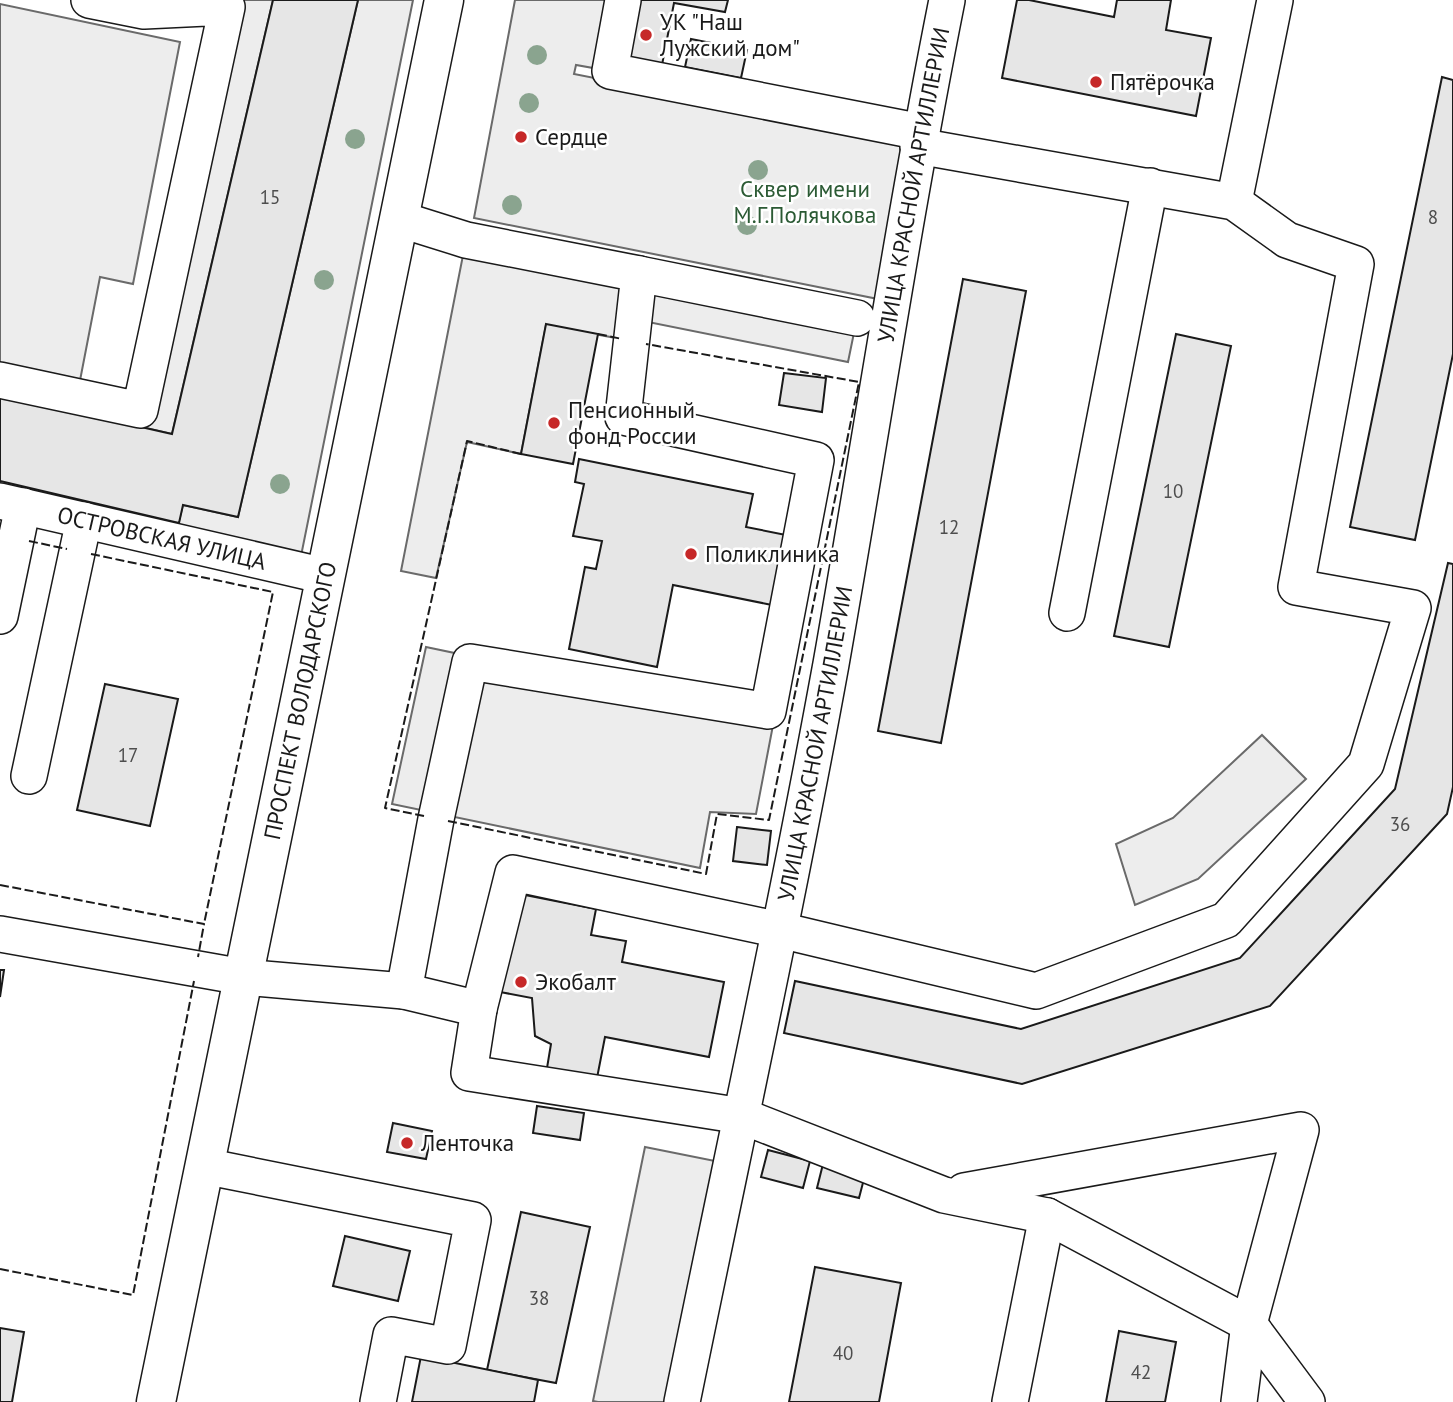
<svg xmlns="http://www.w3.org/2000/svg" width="1453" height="1402" viewBox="0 0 1453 1402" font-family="'PT Sans',sans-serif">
  <rect width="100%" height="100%" fill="#fff"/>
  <g fill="#ededed" stroke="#6a6a6a" stroke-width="2">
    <polygon points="229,0 273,0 172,434 0,395 0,4 180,42 133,284 100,277 77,396 139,410"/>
    <polygon points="358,0 413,0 301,556 177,529 183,505 238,517"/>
    <polygon points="515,0 623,0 610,71 576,65 574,74 908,140 878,299 474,218"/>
    <polygon points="466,240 639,274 632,341 546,325 521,454 467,442 436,578 401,571"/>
    <polygon points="657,277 857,318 848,362 648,322"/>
    <polygon points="426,647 774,720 756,814 710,812 700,868 392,804"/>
    <polygon points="1262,735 1306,779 1198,879 1135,905 1116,844 1173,818"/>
    <polygon points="645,1147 730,1164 682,1402 598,1402 593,1401"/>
  </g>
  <g fill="#e6e6e6" stroke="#1a1a1a" stroke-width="2">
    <polygon points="273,0 358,0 238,517 183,505 179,523 0,481 0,395 172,434"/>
    <polygon points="632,0 728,0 725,12 674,3 662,65 621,57"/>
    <polygon points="1017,0 1029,0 1114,17 1117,0 1171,0 1166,30 1211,38 1196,116 1002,78"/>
    <polygon points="691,39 747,50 741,78 685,67"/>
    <polygon points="1442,77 1453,80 1453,354 1415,540 1350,527"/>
    <polygon points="963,279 1026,291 941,743 878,731"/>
    <polygon points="546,324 598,334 573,464 521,454"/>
    <polygon points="1176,334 1231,346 1169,647 1114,636"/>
    <polygon points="784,373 826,378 822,412 779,405"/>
    <polygon points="579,459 753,494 746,527 786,535 772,605 673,585 657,667 569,649 585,567 596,569 602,541 573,536 584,484 575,482"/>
    <polygon points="1448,563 1453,564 1453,787 1447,814 1270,1006 1022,1084 784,1033 795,981 1021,1029 1240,958 1395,789"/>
    <polygon points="105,684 178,699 150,826 77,810"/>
    <polygon points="737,827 771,831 767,865 733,861"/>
    <polygon points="520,894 596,909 591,935 626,941 622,962 724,982 709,1057 605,1037 597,1078 547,1068 551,1044 535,1036 532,998 500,992"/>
    <polygon points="0,970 4,970 0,997"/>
    <polygon points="537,1106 584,1113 580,1140 533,1133"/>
    <polygon points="393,1123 432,1131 426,1159 387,1152"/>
    <polygon points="768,1150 810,1161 803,1188 761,1177"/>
    <polygon points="823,1164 865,1175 859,1198 817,1188"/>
    <polygon points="521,1212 590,1227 556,1383 487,1370"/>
    <polygon points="345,1236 410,1251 398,1301 333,1286"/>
    <polygon points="815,1267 901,1283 879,1402 789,1402"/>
    <polygon points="0,1328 24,1332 12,1402 0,1402"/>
    <polygon points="1119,1331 1176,1342 1165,1402 1106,1402"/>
    <polygon points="421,1356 538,1380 534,1402 412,1402"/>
  </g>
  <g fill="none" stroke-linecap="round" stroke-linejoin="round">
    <defs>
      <g id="minor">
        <polyline points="623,0 610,71 906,129"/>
        <polyline points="1234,202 1275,0"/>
        <polyline points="399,219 466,240 639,274 623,417 816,460 768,711 470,662 436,819 404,991"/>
        <polyline points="639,274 857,318"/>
        <polyline points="0,380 140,410 227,7 144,11 89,0"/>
        <path id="s1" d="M 0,501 L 325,576"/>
        <polyline points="1067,613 1150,186"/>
        <polyline points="0,616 23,506"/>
        <polyline points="29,776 84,520"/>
        <polyline points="0,934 243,977 404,991 479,1009 513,873 780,930 1036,991 1226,920 1366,764 1413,608 1296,587 1356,264 1287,240 1234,202 918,146"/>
        <polyline points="479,1009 469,1073 742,1116 944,1195 1047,1216 1249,1324 1307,1402"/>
        <polyline points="204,1166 473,1220 448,1346 391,1335 378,1402"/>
        <polyline points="964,1191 1301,1130 1249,1324 1239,1402"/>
        <path id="s2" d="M 682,1402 C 732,1156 786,911 831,664 C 870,443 903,221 947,0"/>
        <polyline points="1010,1402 1047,1216"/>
      </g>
      <g id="major">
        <path id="s3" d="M 156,1402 L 444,0"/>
      </g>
    </defs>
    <use href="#minor" stroke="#1a1a1a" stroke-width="38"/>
    <use href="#major" stroke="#1a1a1a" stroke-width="41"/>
    <use href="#minor" stroke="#fff" stroke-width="35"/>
    <use href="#major" stroke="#fff" stroke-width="38"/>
    <g stroke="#1a1a1a" stroke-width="2" stroke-dasharray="9 3.5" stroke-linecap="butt">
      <polyline points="598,334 622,339"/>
      <polyline points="29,541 67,549"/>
      <polyline points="91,554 273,592 204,924"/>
      <polyline points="424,816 385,808 467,441 521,454"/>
      <polyline points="448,821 706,874 717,814 769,820 859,382 646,344"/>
      <polyline points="0,885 204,924 198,957"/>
      <polyline points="0,1269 133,1295 194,981"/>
    </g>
  </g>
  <g fill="#8aa48f">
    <circle cx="537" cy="55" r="10"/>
    <circle cx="529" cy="103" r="10"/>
    <circle cx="355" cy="139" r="10"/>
    <circle cx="758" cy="170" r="10"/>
    <circle cx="512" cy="205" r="10"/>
    <circle cx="747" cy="225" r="10"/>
    <circle cx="324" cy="280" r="10"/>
    <circle cx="280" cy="484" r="10"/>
  </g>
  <g fill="#c62828" stroke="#fff" stroke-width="2.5">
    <circle cx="646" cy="35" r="7"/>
    <circle cx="1096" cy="82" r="7"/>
    <circle cx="521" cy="137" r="7"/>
    <circle cx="554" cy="423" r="7"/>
    <circle cx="691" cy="554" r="7"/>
    <circle cx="521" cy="982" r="7"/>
    <circle cx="407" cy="1143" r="7"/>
  </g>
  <g text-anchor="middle" stroke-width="5" stroke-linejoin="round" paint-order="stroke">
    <g font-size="19" fill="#4d4d4d">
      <text x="270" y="204">15</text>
      <text x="1433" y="224">8</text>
      <text x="1173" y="498">10</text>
      <text x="949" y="534">12</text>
      <text x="128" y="762">17</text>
      <text x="1400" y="831">36</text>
      <text x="539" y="1305">38</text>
      <text x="843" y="1360">40</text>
      <text x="1141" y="1379">42</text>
    </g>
    <g font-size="23" fill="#1a1a1a" stroke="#fff" text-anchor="start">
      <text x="660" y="30">УК "Наш<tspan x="660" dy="26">Лужский дом"</tspan></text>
      <text x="1110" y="90">Пятёрочка</text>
      <text x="535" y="145">Сердце</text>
      <text x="568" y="418">Пенсионный<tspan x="568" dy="26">фонд России</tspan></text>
      <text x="705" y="562">Поликлиника</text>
      <text x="535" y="990">Экобалт</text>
      <text x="421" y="1151">Ленточка</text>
    </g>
    <g font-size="23" fill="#1a1a1a" stroke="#fff">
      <text dy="8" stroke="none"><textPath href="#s2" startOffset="1239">УЛИЦА КРАСНОЙ АРТИЛЛЕРИИ</textPath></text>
      <text dy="8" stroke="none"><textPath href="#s1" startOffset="166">ОСТРОВСКАЯ УЛИЦА</textPath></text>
      <text dy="8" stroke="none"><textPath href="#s3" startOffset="716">ПРОСПЕКТ ВОЛОДАРСКОГО</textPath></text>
      <text dy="8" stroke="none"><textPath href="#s2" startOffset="672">УЛИЦА КРАСНОЙ АРТИЛЛЕРИИ</textPath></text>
    </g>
    <g font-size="23" fill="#2b5a34" stroke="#fff">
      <text x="805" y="197">Сквер имени<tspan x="805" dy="26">М.Г.Полячкова</tspan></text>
    </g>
  </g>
</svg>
